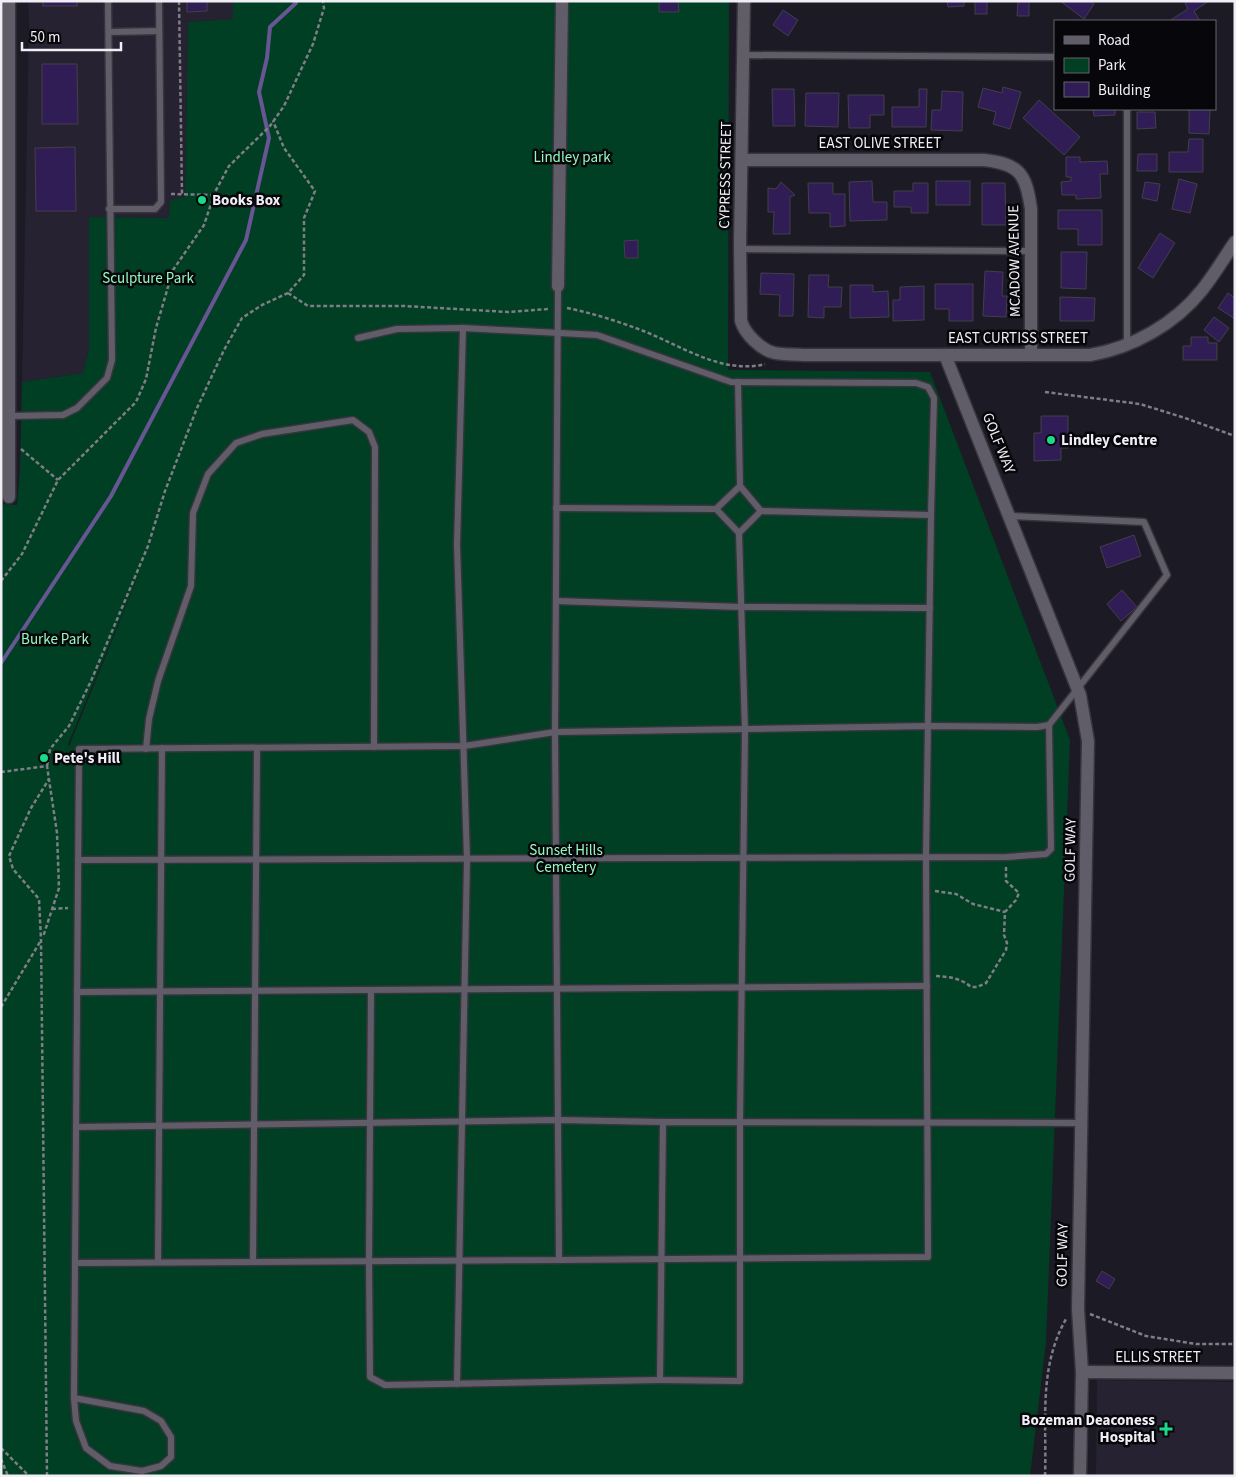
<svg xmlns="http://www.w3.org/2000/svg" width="1236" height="1477" viewBox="0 0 1236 1477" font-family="'Source Sans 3',sans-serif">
  <rect width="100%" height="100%" fill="#1c1a24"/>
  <g fill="#262231">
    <polygon points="28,1 233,1 233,19 188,22 185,198 170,218 89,217 89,348 83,373 22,382 29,26"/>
    <polygon points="1097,1380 1235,1382 1235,1476 1096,1476"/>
  </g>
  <path fill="#003f23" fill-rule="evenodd" d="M 233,1 L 729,1 L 728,370 L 930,372 L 1070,740 L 1046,1342 L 1030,1476 L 1,1476 L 1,504 L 17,505 L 20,469 L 22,382 L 83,373 L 89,348 L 89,217 L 169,218 L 170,200 L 185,197 L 188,22 L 233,19 ZM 147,555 L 69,746 L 68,746 L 68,744 Z"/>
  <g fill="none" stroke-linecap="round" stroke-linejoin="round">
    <polyline stroke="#685694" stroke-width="4" points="1,663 111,496 246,240 269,138 259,92 267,58 270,27 296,3 295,1"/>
  </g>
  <g fill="#311d56" stroke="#423f4a">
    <rect x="43" y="1" width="34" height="5"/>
    <polygon points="187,1 207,1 207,11 187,12"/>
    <polygon points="659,1 678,1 679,12 659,12"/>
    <polygon points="947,1 964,1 964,6 948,7"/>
    <rect x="975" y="1" width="12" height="13"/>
    <polygon points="1018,1 1029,1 1029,16 1017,16"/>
    <polygon points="1060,1 1089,1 1094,4 1084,19"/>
    <polygon points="1188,1 1209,1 1194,11 1200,21 1169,21 1188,9 1185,3"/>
    <polygon points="783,10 798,20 788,36 773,25"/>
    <polygon points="42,64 77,64 78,124 42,124"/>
    <polygon points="1003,87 1021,92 1010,129 993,124 996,112 978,107 983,88 1002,93"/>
    <polygon points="772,89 794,89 795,126 773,126"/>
    <polygon points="919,89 927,89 926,127 892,127 892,107 919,107"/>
    <polygon points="942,91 963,92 962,131 931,130 932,110 941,110"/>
    <polygon points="806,93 839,93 838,127 805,126"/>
    <polygon points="848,95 884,95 884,115 870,115 870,128 849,128"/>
    <polygon points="1039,100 1080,137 1064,155 1023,118"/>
    <polygon points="1093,109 1115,109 1115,115 1094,116"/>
    <polygon points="1189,109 1210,109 1209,134 1189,133"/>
    <polygon points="1137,112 1155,112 1156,128 1137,129"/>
    <polygon points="1189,139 1203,139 1203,172 1169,172 1169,152 1188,152"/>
    <polygon points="75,147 76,211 36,211 35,148"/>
    <polygon points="1138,154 1157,154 1157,171 1137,171"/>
    <polygon points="1066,157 1080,157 1080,162 1107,161 1108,174 1100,174 1101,198 1076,199 1076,195 1062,195 1061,182 1071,181 1071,177 1066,177"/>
    <polygon points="1179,179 1197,184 1190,213 1172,209"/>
    <polygon points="872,181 873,202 887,202 887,220 850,221 849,182"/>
    <rect x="936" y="181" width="34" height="24"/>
    <polygon points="781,182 795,195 790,197 790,234 773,234 774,212 768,212 768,188 776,189"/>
    <polygon points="1145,182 1160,184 1157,201 1142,198"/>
    <polygon points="808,183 833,183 833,194 845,194 845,226 830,227 830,213 809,213"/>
    <polygon points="913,183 928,183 928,213 911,213 911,207 894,207 894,191 913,191"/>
    <polygon points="982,183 1005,183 1006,225 982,225"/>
    <polygon points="1058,210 1102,210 1102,245 1078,245 1078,229 1058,229"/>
    <polygon points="1160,233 1175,243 1153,278 1138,268"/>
    <polygon points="638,240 638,258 625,258 624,241"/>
    <polygon points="1061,252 1087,252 1086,289 1061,288"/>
    <polygon points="985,271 1003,272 1002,296 1007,296 1006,317 983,316"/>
    <polygon points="761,273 794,274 793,316 779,316 780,295 760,294"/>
    <polygon points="809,275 829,275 828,287 842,287 841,307 824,307 824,318 808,317"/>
    <polygon points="935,284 973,284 973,321 949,321 949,309 935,309"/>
    <polygon points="850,285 873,285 873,292 888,291 889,317 850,318"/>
    <polygon points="924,286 924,320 893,321 893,300 900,300 900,287"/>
    <polygon points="1228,293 1235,298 1235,319 1218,308"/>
    <polygon points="1060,297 1095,298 1094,321 1060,321"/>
    <polygon points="1214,317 1229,328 1219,342 1204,330"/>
    <polygon points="1191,337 1208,337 1208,343 1217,343 1217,360 1183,360 1183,346 1191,346"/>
    <polygon points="1041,416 1068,416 1068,448 1061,448 1061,460 1034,461 1034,433 1041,433"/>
    <polygon points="1134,535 1141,556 1107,568 1100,547"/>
    <polygon points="1122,590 1137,607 1121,621 1107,604"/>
    <polygon points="1102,1271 1115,1279 1109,1289 1096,1281"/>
  </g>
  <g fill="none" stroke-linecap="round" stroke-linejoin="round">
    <defs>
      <g id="lane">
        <polyline points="109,32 159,31"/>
        <polyline points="744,55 1055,57"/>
        <polyline points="109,209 155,209 161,202 159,1"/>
        <polyline points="740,249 1031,251"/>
        <polyline points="558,286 555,732 928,726 1037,727 1049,725"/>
        <polyline points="358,338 397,329 463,328 597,335 731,382 916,383 928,387 934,398 931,515"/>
        <polyline points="1127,345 1127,109"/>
        <polyline points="738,382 740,486"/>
        <polyline points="10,416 63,415 77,408 107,378 112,360 108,1"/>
        <polyline points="556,508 716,509"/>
        <polyline points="739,533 716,509 740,486 761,511"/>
        <polyline points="556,601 741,607 930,608"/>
        <polygon points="555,732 559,1260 75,1263 79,749 464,746"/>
        <polyline points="146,749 149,719 158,681 191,586 193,513 208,474 236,443 262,434 353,420 369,432 375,447 374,747"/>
        <polyline points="78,860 1007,857 1046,854 1051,849 1049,725 1167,575 1144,522 1011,516"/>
        <polyline points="371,990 369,1261 370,1377 385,1385 660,1380"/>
        <polyline points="77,992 927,986"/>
        <polyline points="76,1127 558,1120 663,1122"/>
        <path d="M 559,1260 C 682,1259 805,1258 928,1257 L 926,857 L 931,515 L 761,511 L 739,533 L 745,730 L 740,1122 L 740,1381 L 660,1380 L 663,1122 C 802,1123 941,1123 1080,1123"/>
        <polyline points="158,1262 162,748"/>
        <polyline points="253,1262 257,748"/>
        <polyline points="457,1384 467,859 457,545 463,328"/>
        <polyline points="74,1398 144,1411 161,1421 171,1437 171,1457 161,1466 142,1471 110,1466 86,1448 76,1421 74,1398 75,1263"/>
      </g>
      <g id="street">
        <path d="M 744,1 L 740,243 L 741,321 C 745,334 761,350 775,353 C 784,355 795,354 804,355 L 1090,355 C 1132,348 1175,324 1202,290 C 1214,275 1224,258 1235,242"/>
        <path d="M 742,160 L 984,160 C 1020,164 1026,174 1031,209 L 1031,355"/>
        <polyline points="558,286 562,1"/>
        <polyline points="945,355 1080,695 1088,741 1078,1309 1082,1372 1080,1476"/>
        <polyline points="9,497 9,1"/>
        <polyline points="1082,1372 1235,1373"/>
      </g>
    </defs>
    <use href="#lane" stroke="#36343c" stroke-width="9"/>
    <use href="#street" stroke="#36343c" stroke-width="15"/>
    <g stroke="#7f7d86" stroke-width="2.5" stroke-dasharray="4 2.5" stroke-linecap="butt">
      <polyline points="179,1 182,194"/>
      <polyline points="171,194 214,195"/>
      <polyline points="288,293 308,306 405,306 508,312 549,309"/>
      <path d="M 567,308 C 592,313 617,321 641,330 C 680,345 722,375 765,364"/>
      <polyline points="1045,392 1140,404 1185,418 1235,436"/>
      <polyline points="21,449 58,480"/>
      <polyline points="1,581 22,554 58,480 136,402 146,379 156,328 173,270 204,225 215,192 229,166 270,126 284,106 313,44 324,8 323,1"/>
      <polyline points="47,766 50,749 69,726 91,681 148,546 165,491 197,408 224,350 242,318 262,305 288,293 304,275 304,218 315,191 284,148 273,121"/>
      <polyline points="1,772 47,766 57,833 59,888 43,937"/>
      <polyline points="935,891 956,894 973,904 1005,912"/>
      <polyline points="52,909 68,908"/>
      <path d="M 936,976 C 949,977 961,978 971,987 L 977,987 L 986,983 L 1006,950 L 1007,943 L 1004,935 L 1005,912 L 1016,900 L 1019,893 L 1006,881 L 1006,867"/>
      <polyline points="1,1007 40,942"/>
      <polyline points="1090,1314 1146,1336 1196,1344 1235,1344"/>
      <polyline points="1,1448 29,1476"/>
      <polyline points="1,1459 8,1476"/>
      <polyline points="47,1476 41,940 39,899 13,869 9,856 31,808 49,779"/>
      <path d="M 1045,1476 C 1047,1422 1038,1368 1066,1319"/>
    </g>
    <use href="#lane" stroke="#605d69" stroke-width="6"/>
    <use href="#street" stroke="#605d69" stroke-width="12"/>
  </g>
  <g fill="#1dd888" stroke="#07060a" stroke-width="2">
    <circle cx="202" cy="200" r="5"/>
    <circle cx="1051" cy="440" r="5"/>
    <circle cx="44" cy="758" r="5"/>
    <path d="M1163.5 1421.5h5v5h5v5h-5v5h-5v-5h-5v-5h5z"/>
  </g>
  <g text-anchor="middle" stroke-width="5" stroke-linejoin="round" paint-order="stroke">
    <g font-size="15" fill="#f1eff6" stroke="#07060a">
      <text x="880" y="148">EAST OLIVE STREET</text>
      <text transform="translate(725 175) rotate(-89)" y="5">CYPRESS STREET</text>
      <text transform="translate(1014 261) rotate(-91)" y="5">MCADOW AVENUE</text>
      <text x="1018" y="343">EAST CURTISS STREET</text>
      <text transform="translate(999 443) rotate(68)" y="5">GOLF WAY</text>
      <text transform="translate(1070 850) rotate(-89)" y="5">GOLF WAY</text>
      <text transform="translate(1062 1255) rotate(-89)" y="5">GOLF WAY</text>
      <text x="1158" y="1362">ELLIS STREET</text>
    </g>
    <g font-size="15" fill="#94fbbf" stroke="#07060a">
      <text x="572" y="162">Lindley park</text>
      <text x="148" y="283">Sculpture Park</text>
      <text x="55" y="644">Burke Park</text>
      <text x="566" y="855">Sunset Hills<tspan x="566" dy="17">Cemetery</tspan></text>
    </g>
    <g font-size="15" font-weight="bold" fill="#f1eff6" stroke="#07060a" text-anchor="start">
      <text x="212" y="205">Books Box</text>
      <text x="1061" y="445">Lindley Centre</text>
      <text x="54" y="763">Pete's Hill</text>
      <text x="1155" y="1425" text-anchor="end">Bozeman Deaconess<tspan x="1155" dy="17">Hospital</tspan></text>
    </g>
  </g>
  <rect width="1236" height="1477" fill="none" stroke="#f1eff6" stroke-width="5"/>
  <rect x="1054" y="20" width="162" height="90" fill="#07060a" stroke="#656368"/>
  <rect x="1064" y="36" width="25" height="8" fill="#605d69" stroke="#656368"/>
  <text x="1098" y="45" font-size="15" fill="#f1eff6">Road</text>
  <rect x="1064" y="58" width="25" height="15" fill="#003f23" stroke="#656368"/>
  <text x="1098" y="70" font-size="15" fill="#f1eff6">Park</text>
  <rect x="1064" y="82" width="25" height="15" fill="#311d56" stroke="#656368"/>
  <text x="1098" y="95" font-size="15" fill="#f1eff6">Building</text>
  <path d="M22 42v8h99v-8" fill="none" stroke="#f1eff6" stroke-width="2.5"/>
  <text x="30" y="42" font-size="15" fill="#f1eff6" stroke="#07060a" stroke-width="4" paint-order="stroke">50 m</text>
</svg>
